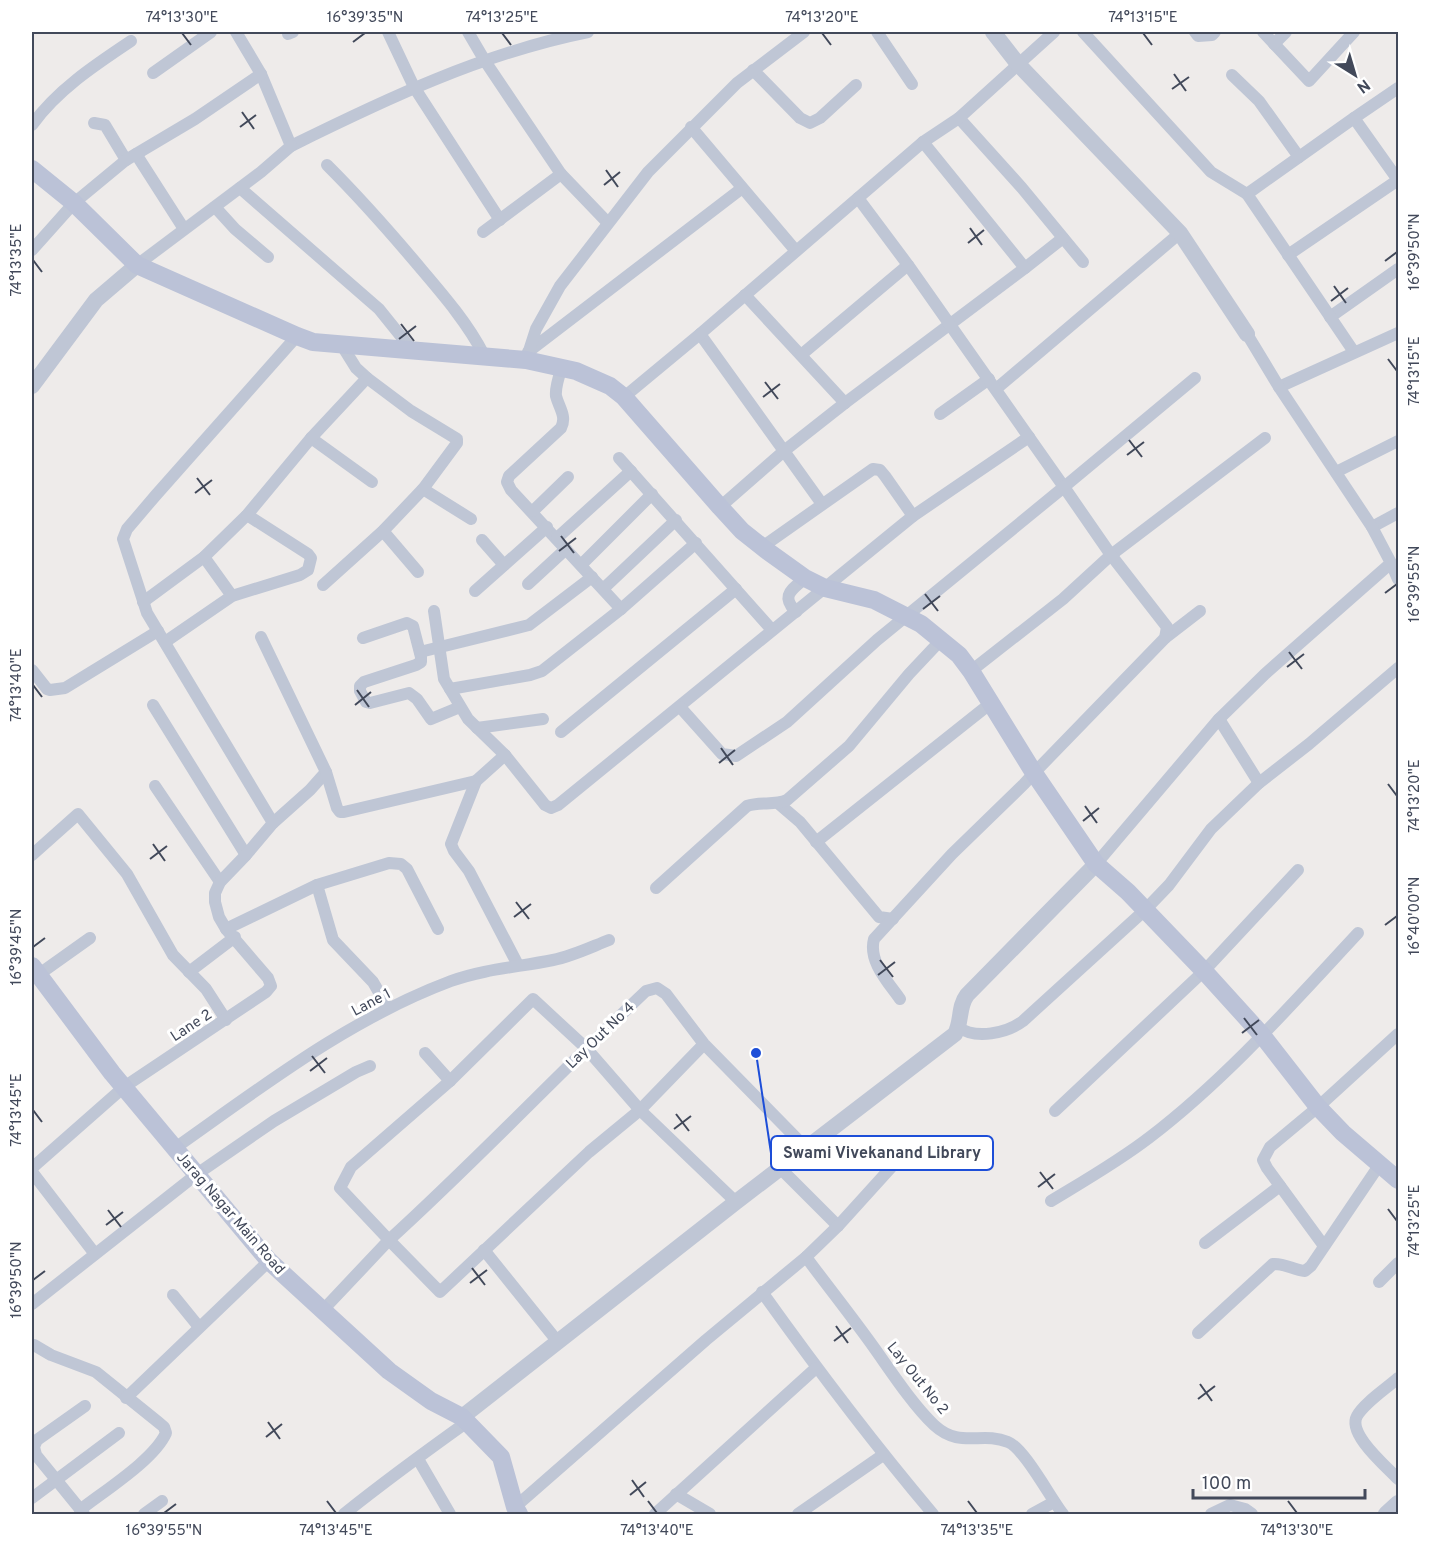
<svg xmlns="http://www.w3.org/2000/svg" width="1430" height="1546" viewBox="0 0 1430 1546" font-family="Overpass,sans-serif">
  <rect width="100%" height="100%" fill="#eeebea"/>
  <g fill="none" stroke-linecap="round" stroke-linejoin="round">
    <g stroke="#bfc6d5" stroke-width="12">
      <path d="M 236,32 L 261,74 L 291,146 C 386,99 483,53 588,32"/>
      <polyline points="388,32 414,87 500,220"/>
      <polyline points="468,32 485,61 561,174"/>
      <polyline points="877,32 912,84"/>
      <polyline points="1083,32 1211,172 1247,194"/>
      <polyline points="1195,32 1198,36 1212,35 1215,32"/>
      <polyline points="1263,32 1309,81 1354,32"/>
      <polyline points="288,34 293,32"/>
      <polyline points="1274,44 1286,32"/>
      <polyline points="753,70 800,118 810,123 820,118 856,85"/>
      <polyline points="153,73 211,32"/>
      <polyline points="1232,75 1259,101 1299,157"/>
      <polyline points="959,118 1022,188 1083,262"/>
      <polyline points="1354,118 1398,88"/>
      <polyline points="94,123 105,125 126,160"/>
      <path d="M 32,125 C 57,90 95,65 131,41"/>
      <polyline points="691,127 796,251"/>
      <polyline points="136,154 184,229"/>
      <path d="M 327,165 C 361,199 391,233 422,270 C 445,297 468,324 484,355"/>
      <polyline points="240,188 379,309 412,350"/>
      <polyline points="215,207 235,229 268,257"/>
      <polyline points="483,232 561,174 608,223"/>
      <polyline points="32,250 74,203 126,160 195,119 261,74"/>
      <polyline points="1288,255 1398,180"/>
      <polyline points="137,265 261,172 291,146"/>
      <polyline points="1025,268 1063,238"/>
      <polyline points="745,295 845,403"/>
      <polyline points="1330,317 1398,269"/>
      <polyline points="700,334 784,451 720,507"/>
      <polyline points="528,352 741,189"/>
      <polyline points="1354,352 1247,194 1354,118 1398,180"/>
      <polyline points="801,355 908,265"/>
      <polyline points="526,360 536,329 560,286 648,172 737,83 804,32"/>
      <path d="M 562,367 C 559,376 555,387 556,396 C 559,408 567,416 561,428 L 509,476 L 507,482 L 511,490 L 621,609"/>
      <polyline points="1279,387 1398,333"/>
      <polyline points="996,389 1180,233"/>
      <polyline points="624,397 700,334 923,142 959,118 1054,32"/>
      <polyline points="940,414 989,379"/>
      <polyline points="311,438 372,482"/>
      <polyline points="619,458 772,630"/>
      <polyline points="1336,472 1398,441"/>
      <polyline points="423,489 471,519"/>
      <polyline points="822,504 784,451 845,403 1025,268 923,142"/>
      <polyline points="533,511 568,477"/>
      <polyline points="1372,527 1398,513"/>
      <polyline points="383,531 418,572"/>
      <polyline points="557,538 631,471"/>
      <polyline points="482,540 504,565"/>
      <polyline points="762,547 873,469 880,470 885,476 913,516"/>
      <polyline points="204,557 232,596"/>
      <polyline points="1391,563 1398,579"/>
      <polyline points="581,565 652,494"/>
      <polyline points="528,584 566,549"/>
      <polyline points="323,585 383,531 423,489 457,443 457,439 411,411 367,378 356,368 341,344"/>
      <polyline points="603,589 676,520"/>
      <polyline points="475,591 547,527"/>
      <polyline points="143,602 204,557 247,515 311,438 367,378"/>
      <polyline points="434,611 444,679 468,719 505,755 545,805 551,808 558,805 913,516 1029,437"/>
      <path d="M 796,612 C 780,595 792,590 805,578"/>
      <polyline points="261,637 326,772 310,790 273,823"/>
      <polyline points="363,638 407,623 413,626 421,657 421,662 416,665 364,682 360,686 360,691 366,702 370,703 409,693 417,699 431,719 460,707"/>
      <polyline points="1165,638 1200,611"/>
      <polyline points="165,642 232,596 300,575 308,570 311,558 308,554 247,515"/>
      <polyline points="420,652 529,625 592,577"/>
      <polyline points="32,670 47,689 50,690 65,688 158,631"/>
      <polyline points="971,671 1063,599 1111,555 1265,438"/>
      <polyline points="450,689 530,675 542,671 621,609 696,543"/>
      <polyline points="153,705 246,855"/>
      <polyline points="680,707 722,754 736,756 787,722 877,640 1064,487 908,265 858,198"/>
      <polyline points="1219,719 1259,783"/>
      <polyline points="477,728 543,719"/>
      <polyline points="561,732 736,589"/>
      <polyline points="505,755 476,781 451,844 454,851 469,871 518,965"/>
      <polyline points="326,772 337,808 340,812 344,812 476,781"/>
      <polyline points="155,786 220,882"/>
      <polyline points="779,804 800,822 879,917 893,919"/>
      <polyline points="816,842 991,703"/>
      <polyline points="32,855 78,814 127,874 173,955 206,989 226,1020"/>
      <polyline points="1096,864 1219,719 1265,674 1391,563 1372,527 1279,387 1247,334"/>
      <polyline points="317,885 333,940 373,982 388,1008"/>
      <path d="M 656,888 L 747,806 C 761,801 774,806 787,800 L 849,746 L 909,674 L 941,640"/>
      <polyline points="226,929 317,885 389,863 401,864 407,869 438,929"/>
      <polyline points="189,972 235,937"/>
      <polyline points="38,975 90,938"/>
      <path d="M 900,999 C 888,982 868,961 874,939 L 952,854 L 1024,784 L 1034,773 L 1165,638 L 1167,627 L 1111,555 L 1064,487 L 1195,378"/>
      <path d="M 958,1027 C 976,1040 1007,1033 1023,1021 L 1145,910 L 1169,885 L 1211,829 L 1259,783 L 1309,744 L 1398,668"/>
      <path d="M 704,1044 L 640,1110 L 589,1152 L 440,1292 L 389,1240 C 477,1160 559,1073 646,991 L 657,988 L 666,994 L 704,1044 L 806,1148"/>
      <polyline points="425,1053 450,1081"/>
      <polyline points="1055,1111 1204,971 1298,870"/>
      <path d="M 175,1148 C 263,1086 349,1019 451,981 C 484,969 519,967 553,960 C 573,956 591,947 609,940"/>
      <polyline points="32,1168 124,1087 266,992 271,986 268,978 226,929 219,917 215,902 215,893 220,882 246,855 273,823 147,613 123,539 127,529 156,495 297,336"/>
      <polyline points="780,1168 838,1226"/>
      <polyline points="32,1172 95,1254"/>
      <path d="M 1051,1201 C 1084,1181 1119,1161 1150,1137 C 1227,1078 1292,1004 1358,933"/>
      <polyline points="1205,1243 1280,1186"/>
      <polyline points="1324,1246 1267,1168 1263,1160 1270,1147 1318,1107 1398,1034"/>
      <polyline points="484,1250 558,1342"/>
      <path d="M 806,1257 C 829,1288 853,1318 875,1349 C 892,1373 913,1405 934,1425 C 960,1449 981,1431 1008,1442 C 1024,1448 1051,1499 1063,1514"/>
      <polyline points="1379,1282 1398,1263"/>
      <path d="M 762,1292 C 817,1369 873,1443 933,1514"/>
      <polyline points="173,1295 199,1327"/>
      <polyline points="32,1304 197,1174 274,1121 356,1072 370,1066"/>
      <polyline points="323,1310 389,1240 340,1188 351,1167 450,1081 533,999 586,1048 640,1110 736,1202"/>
      <path d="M 1198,1333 L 1273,1264 C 1285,1263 1293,1270 1305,1271 L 1311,1266 L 1380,1164"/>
      <path d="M 34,1345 L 51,1355 L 96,1372 L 158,1422 L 164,1427 L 166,1433 C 154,1460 104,1491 80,1510"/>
      <path d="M 1398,1378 C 1387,1388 1364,1403 1357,1416 C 1347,1434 1387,1467 1398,1479"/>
      <polyline points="126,1398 269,1261"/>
      <polyline points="418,1459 450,1514"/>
      <polyline points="676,1494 710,1514"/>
      <polyline points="32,1498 119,1433"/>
      <polyline points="515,1507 706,1340 806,1257 838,1226 915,1141"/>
      <polyline points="84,1514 36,1455 34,1447 37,1440 85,1406"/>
      <polyline points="144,1514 162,1501"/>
      <path d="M 344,1514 C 384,1482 425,1452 467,1422"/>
      <polyline points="655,1514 816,1368"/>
      <polyline points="798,1514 883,1455"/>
      <polyline points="1032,1514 1054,1502"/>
      <polyline points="1211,1514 1230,1505 1245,1509 1252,1514"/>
    </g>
    <g stroke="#bfc6d5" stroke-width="16">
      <polyline points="993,32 1018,64 1180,233 1247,334"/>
      <polyline points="32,386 96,300 137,265"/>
      <path d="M 462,1417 L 736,1202 L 955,1034 C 962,1022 958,1007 967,995 L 1096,864"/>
      <polyline points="1386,1514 1398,1503"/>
    </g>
    <g stroke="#bbc2d7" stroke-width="18">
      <polyline points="32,169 74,203 137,265 297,336 313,342 526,360 576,371 610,386 624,397 720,507 742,531 766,550 805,578 825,588 874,600 921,624 959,655 971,671 1034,773 1096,864 1128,892 1204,971 1262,1035 1318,1107 1343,1133 1398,1180"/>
      <polyline points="32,966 112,1073 269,1261 389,1371 431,1401 462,1417 501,1457 515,1507 519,1514"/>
    </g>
  </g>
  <path fill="none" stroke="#42495a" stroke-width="2" d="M 182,33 L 191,45M 502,33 L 511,45M 822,33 L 831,45M 1143,33 L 1152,45M 353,42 L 365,33M 1174,74 L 1186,91M 1172,89 L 1189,77M 242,112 L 254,129M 240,127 L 256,115M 606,170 L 618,187M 604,185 L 620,172M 970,228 L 982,245M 968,243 L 984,230M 33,260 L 42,272M 1385,261 L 1397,252M 1334,286 L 1346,303M 1331,301 L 1348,288M 401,324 L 414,341M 399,339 L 416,326M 1388,359 L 1397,371M 765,382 L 778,399M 763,397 L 780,384M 1129,440 L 1142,457M 1127,455 L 1144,442M 197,478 L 210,495M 195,493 L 212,480M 561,536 L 574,553M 559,551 L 576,538M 1385,593 L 1397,584M 925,594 L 938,611M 923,609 L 940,596M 1289,652 L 1302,669M 1287,667 L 1304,654M 33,685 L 42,697M 357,690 L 369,707M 355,705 L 371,692M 721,748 L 733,765M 719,763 L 735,750M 1388,784 L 1397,796M 1085,806 L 1097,823M 1083,821 L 1099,808M 153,844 L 165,861M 150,859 L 167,846M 516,902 L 529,919M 514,917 L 531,904M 1385,925 L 1397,916M 33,947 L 45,938M 880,960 L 893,977M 878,975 L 895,962M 1244,1018 L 1257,1035M 1242,1033 L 1259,1020M 312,1056 L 325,1073M 310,1071 L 327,1058M 33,1110 L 42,1122M 676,1114 L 689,1131M 674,1129 L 691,1116M 1040,1172 L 1053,1189M 1038,1187 L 1055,1174M 1388,1209 L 1397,1221M 108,1210 L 121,1227M 106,1225 L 123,1212M 472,1268 L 485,1285M 33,1280 L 45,1271M 470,1283 L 487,1270M 836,1326 L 848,1343M 834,1341 L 851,1328M 1200,1384 L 1212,1401M 1198,1399 L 1215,1386M 268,1422 L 280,1439M 266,1437 L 282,1424M 632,1480 L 644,1497M 630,1495 L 646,1482M 327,1501 L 336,1513M 648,1501 L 657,1513M 968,1501 L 977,1513M 1288,1501 L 1297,1513M 164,1513 L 176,1504"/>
  <g text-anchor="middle" stroke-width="6" stroke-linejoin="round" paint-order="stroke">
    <g font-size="15" fill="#42495a" stroke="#fff">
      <text transform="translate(371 1002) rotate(-28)" y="5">Lane 1</text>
      <text transform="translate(191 1025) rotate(-33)" y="5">Lane 2</text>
      <text transform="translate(600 1035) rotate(-44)" y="5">Lay Out No 4</text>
      <text transform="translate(231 1213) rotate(49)" y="5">Jarag Nagar Main Road</text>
      <text transform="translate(918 1378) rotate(51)" y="5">Lay Out No 2</text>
    </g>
  </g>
  <path fill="none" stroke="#1d4ed8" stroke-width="2" d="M756 1053L771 1153"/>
  <circle fill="#1d4ed8" stroke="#fff" stroke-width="2" cx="756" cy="1053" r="6"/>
  <rect fill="#fff" stroke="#1d4ed8" stroke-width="2" x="771" y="1136" width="222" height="34" rx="6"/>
  <g font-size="16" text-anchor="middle" font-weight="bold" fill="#42495a">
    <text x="882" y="1158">Swami Vivekanand Library</text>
  </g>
  <rect width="1430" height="1546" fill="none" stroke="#ffffff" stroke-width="66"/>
  <g transform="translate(1355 75) rotate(143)" stroke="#ffffff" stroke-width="4.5" paint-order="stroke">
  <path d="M0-4.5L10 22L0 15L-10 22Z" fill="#42495a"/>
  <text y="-9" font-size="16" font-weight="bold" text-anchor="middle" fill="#42495a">N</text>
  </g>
  <path d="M1193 1489v9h172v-9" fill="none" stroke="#42495a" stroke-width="3"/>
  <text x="1202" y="1489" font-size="18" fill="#42495a" stroke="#ffffff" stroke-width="4.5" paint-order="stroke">100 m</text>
  <rect x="33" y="33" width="1364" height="1480" fill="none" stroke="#42495a" stroke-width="2"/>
  <g font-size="15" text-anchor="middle" fill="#42495a">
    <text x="182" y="22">74°13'30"E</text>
    <text x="365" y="22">16°39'35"N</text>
    <text x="502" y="22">74°13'25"E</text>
    <text x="822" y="22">74°13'20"E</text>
    <text x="1143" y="22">74°13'15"E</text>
    <text transform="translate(1414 252) rotate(-90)" y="5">16°39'50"N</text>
    <text transform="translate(16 260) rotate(-90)" y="5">74°13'35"E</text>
    <text transform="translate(1414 371) rotate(-90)" y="5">74°13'15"E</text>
    <text transform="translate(1414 584) rotate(-90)" y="5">16°39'55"N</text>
    <text transform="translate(16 685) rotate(-90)" y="5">74°13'40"E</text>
    <text transform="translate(1414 796) rotate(-90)" y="5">74°13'20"E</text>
    <text transform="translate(1414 916) rotate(-90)" y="5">16°40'00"N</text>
    <text transform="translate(16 947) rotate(-90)" y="5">16°39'45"N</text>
    <text transform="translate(16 1110) rotate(-90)" y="5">74°13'45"E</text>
    <text transform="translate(1414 1221) rotate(-90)" y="5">74°13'25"E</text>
    <text transform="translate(16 1280) rotate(-90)" y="5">16°39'50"N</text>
    <text x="164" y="1535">16°39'55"N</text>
    <text x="336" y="1535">74°13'45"E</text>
    <text x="657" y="1535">74°13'40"E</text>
    <text x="977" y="1535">74°13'35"E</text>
    <text x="1297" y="1535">74°13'30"E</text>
  </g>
</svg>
